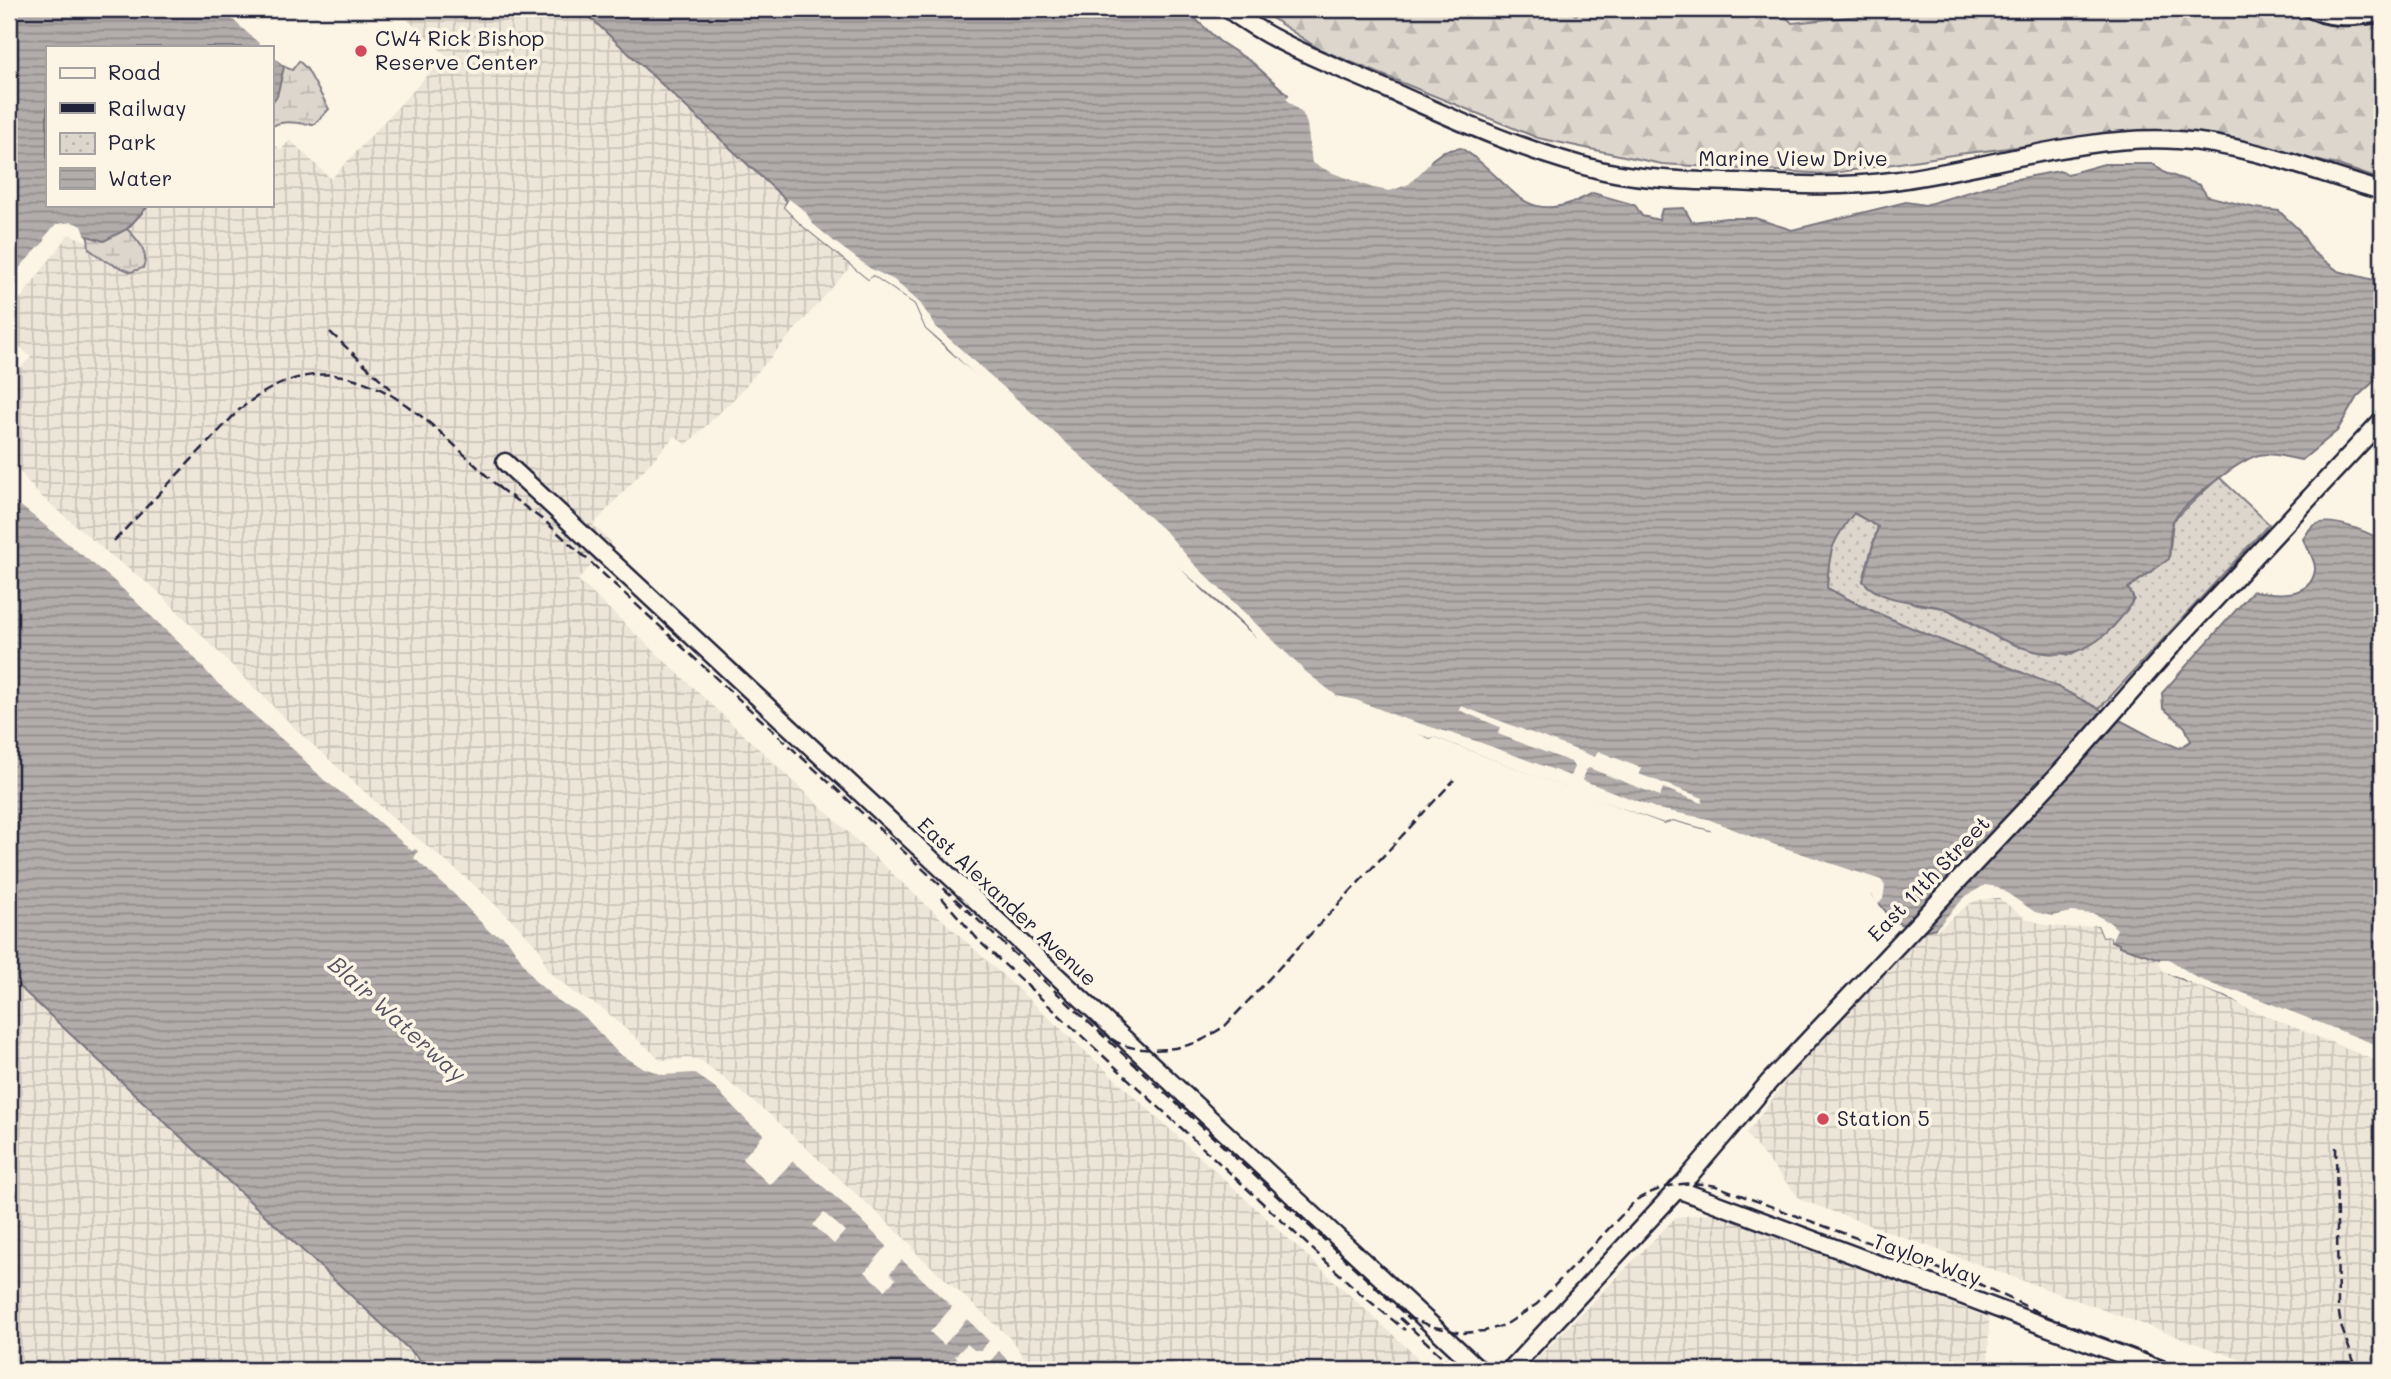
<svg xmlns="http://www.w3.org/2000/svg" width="2391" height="1379" viewBox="0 0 2391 1379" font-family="Mali,sans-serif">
  <defs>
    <pattern id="industrial-grid" width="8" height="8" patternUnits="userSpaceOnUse" patternTransform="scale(1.75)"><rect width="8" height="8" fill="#ece5d8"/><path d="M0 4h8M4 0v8" fill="none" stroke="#cac4ba"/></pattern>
    <pattern id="forest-firs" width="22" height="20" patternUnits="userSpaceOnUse" patternTransform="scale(1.75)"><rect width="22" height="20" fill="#dcd6cc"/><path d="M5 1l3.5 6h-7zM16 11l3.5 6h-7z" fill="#bcb7b0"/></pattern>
    <pattern id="wetland-marsh" width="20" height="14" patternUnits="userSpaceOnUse" patternTransform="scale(1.75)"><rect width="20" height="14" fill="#dcd6cc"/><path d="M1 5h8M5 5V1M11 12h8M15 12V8" fill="none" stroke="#bcb7b0"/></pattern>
    <pattern id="park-dots" width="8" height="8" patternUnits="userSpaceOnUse" patternTransform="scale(1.75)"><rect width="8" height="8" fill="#dcd6cc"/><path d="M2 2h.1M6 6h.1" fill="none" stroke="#bcb7b0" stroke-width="1.8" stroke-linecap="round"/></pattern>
    <pattern id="water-rules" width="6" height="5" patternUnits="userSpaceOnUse" patternTransform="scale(1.75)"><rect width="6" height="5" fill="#b2adab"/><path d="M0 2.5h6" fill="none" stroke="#908c8c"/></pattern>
  </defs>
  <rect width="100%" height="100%" fill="#fcf5e5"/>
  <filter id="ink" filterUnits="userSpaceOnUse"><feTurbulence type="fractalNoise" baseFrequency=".0143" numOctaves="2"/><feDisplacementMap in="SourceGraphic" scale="14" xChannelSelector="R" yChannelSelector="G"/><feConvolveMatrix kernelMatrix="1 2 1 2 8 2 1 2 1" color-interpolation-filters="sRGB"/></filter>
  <g filter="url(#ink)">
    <g fill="url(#industrial-grid)">
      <polygon points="396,9 621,9 806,182 802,225 852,265 733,400 686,445 675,436 593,525 612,543 578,580 895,876 1431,1370 1026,1370 660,1063 573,997 431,855 33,493 9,461 9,375 15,342 9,310 68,230 127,229 149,205 271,205 271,142 281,150 290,140 331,179 446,55"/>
      <polygon points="1978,897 2003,898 2044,922 2098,925 2111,936 2111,941 2119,946 2160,959 2169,974 2382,1059 2382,1370 2269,1370 1801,1200 1746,1134 1795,1069 1868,985 1921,929"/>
      <polygon points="9,977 431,1370 9,1370"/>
      <polygon points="1714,1213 1989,1318 1988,1370 1526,1370 1676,1217"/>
    </g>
    <polygon fill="url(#forest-firs)" stroke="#7f7c84" stroke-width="2" points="1258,9 1565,9 1576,15 1582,9 1778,9 1792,23 1877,14 1882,9 2382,9 2382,180 2338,165 2169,129 1959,154 1827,174 1662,164 1538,138 1319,49"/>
    <g fill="url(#wetland-marsh)" stroke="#7f7c84" stroke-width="2">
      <path d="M 271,55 L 287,68 L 292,70 L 299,61 L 307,69 L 329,109 L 315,124 C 301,125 283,118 271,127 Z"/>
      <path d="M 9,184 L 47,205 L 149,205 L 127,229 C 138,240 150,252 143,268 L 131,272 L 105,261 L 89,249 L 88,238 Z"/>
    </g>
    <path fill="url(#park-dots)" stroke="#7f7c84" stroke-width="2" d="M 2219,477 L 2269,524 L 2099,709 C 2012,662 1914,636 1827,588 C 1829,550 1831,543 1853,513 L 1878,526 L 1863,581 L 1916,604 L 1944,608 L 2000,639 L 2069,655 C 2102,639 2114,631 2134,599 L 2128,589 L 2169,558 L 2173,521 Z"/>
    <g fill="url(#water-rules)" stroke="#78757e" stroke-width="2">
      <polygon points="9,9 229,9 268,47 47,47 47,205 149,205 127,229 104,241 67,230 9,310"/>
      <path d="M 581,9 L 1185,9 L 1219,41 L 1253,63 L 1308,113 L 1317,154 L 1325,165 L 1383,186 L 1400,183 L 1444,151 L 1461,148 C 1514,180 1520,233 1593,193 L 1635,205 L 1642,216 L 1659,220 L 1662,209 L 1684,208 L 1692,222 L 1727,218 L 1755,218 L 1792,230 L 1906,202 L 1925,205 L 2006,181 L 2059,171 L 2068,174 L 2104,164 L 2153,164 L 2165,173 L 2200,185 L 2207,196 L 2255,208 L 2279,211 L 2299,230 L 2313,252 L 2338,271 L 2382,282 L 2382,374 L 2357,397 L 2337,431 L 2302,460 C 2289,458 2271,452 2259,455 C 2240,459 2183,504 2173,521 C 2169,530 2170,548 2169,559 L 2128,588 L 2134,599 C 2098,656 2061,668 1999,638 C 1980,629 1963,614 1943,608 C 1918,601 1881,603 1863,581 L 1878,527 L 1854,513 C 1831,543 1829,550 1827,588 L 1859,605 L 1928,635 L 2058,687 L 2146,734 L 2179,748 L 2191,741 L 2185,727 L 2163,708 L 2162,693 L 2253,591 C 2273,594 2311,600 2315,570 C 2316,560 2307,548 2303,539 C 2306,536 2309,528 2313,526 C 2329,515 2367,532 2382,540 L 2382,1060 L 2169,974 L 2160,959 L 2119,946 L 2119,944 L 2111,941 L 2111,936 L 2103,937 L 2098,925 L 2044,922 L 2003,898 L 1978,897 L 1963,904 L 1936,928 L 1927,930 L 1900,924 L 1890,917 L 1869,890 L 1717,832 L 1673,820 L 1664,823 L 1434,736 L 1430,738 L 1315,688 L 1210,596 L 1173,560 L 1153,535 L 926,329 L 915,304 L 873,275 L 868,279 L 802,225 L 784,207 L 787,201 Z"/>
      <polygon points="271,52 284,67 277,96 271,103"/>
      <polygon points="9,461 33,493 152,591 544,972 659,1063 697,1062 1026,1370 431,1370 9,977"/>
    </g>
    <g fill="#fcf5e5">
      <polygon points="221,9 233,9 257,26 287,68 271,55 271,47 263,47"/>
      <polygon points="1290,94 1311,111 1319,132 1320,153 1327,162 1383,182 1399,180 1433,155 1428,165 1409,184 1390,191 1373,188 1333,173 1312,163 1307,124 1303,114 1286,99"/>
      <polygon points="789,199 805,211 813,224 836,243 871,269 894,280 920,303 937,328 1167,533 1193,563 1306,672 1337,696 1356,700 1402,718 1479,742 1570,776 1574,767 1571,762 1498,734 1500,727 1459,710 1461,706 1595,757 1598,751 1641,768 1639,774 1703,798 1702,803 1663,788 1660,796 1589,768 1586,770 1582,780 1658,809 1708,819 1755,838 1881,880 1885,886 1883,899 1878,904 1872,895 1763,856 1714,835 1710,830 1673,820 1664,823 1577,792 1576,794 1565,790 1565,787 1434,737 1430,738 1320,703 1312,691 1267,650 1241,621 1154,546 1150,537 1022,423 947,347 926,329 915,304 873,275 868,279 802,225 784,207"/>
      <polygon points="72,222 82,226 88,242 69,234 9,314 9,284 20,267 45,241 44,238 56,224"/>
      <polygon points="9,315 12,317 17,335 15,342 31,357 9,379"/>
      <polygon points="9,457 35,491 108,553 154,588 301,734 400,824 471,882 513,921 540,950 547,970 575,994 601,1007 661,1060 690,1059 702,1061 769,1114 914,1247 912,1249 1010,1338 1023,1356 1029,1370 1012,1370 1010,1363 999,1351 986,1366 967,1367 955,1356 967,1344 974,1350 981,1350 989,1341 967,1319 944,1345 930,1332 952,1307 902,1260 890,1273 896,1279 885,1290 865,1272 887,1246 846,1206 793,1161 770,1185 742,1159 764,1134 751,1125 713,1086 694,1073 663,1075 639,1066 618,1053 584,1016 560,1002 535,981 510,943 503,936 490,932 454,894 414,858 418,851 415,849 412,851 365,810 324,780 294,750 214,680 192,655 112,579 12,499 9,487"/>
      <polygon points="1985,885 1998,887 2035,912 2052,916 2072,912 2094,914 2109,922 2117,929 2111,941 2111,936 2103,937 2098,925 2074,928 2045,925 2025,918 1999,898 1978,900 1969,904 1936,931 1936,928 1966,896"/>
      <polygon points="2160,959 2169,959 2197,978 2227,990 2238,991 2382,1047 2382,1063 2242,1006 2235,1000 2196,986 2177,976 2164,973 2159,963"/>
      <polygon points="824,1213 845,1231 834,1244 813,1225"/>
    </g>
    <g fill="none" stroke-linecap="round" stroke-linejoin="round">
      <defs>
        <path id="street" d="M 2306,9 C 2330,24 2355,19 2382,16"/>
        <g id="secondary">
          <path d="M 1228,9 C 1273,43 1328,63 1378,85 C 1451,118 1526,153 1604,171 C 1647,180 1692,181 1736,182 C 1787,185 1841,188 1892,181 C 1987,169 2082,134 2178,140 C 2247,144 2316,172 2382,191"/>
          <polyline points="505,462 1480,1370"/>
          <polyline points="1677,1189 2162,1370"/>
          <polyline points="1510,1370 1684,1182 1769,1082 2068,764 2177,640 2382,420"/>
        </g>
      </defs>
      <use href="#street" stroke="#22223b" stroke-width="16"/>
      <use href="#secondary" stroke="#22223b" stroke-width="21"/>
      <use href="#street" stroke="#fcf5e5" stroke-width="10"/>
      <use href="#secondary" stroke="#fcf5e5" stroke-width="16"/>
      <g stroke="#22223b" stroke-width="2.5" stroke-dasharray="10 5" stroke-linecap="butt">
        <polyline points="330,332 391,389"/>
        <path d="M 498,487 L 547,523 L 599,570 L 1409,1318 L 1434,1327 L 1462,1333 L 1485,1331 L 1505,1325 L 1537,1304 L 1636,1200 C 1662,1185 1686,1180 1716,1186 L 1975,1282 L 2046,1316 L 2190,1370"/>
        <path d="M 114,541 L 239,410 C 348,320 426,421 504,492"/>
        <polyline points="942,898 980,942 1361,1294 1405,1330"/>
        <path d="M 1112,1039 C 1133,1055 1179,1051 1202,1040 C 1210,1036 1218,1030 1225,1026 L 1454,780"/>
        <polyline points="2336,1147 2338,1307 2341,1326 2357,1370"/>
        <polyline points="1400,1318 1457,1370"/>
      </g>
    </g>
  </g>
  <g fill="#d1495b" stroke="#fcf5e5" stroke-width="2.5">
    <circle cx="361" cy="51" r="7"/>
    <circle cx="1823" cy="1119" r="7"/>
  </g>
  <g text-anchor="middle" stroke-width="7" stroke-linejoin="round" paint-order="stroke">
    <g font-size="21" fill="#22223b" stroke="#fcf5e5" text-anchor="start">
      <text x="375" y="46">CW4 Rick Bishop<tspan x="375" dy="24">Reserve Center</tspan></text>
      <text x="1837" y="1126">Station 5</text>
    </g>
    <g font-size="21" fill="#22223b" stroke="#fcf5e5">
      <text x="1793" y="166">Marine View Drive</text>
      <text transform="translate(1929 879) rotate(-46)" y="7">East 11th Street</text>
      <text transform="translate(1007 902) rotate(43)" y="7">East Alexander Avenue</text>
      <text transform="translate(1927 1260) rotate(20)" y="7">Taylor Way</text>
    </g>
    <g font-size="23" font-style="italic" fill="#545362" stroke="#fcf5e5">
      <text transform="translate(397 1019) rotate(42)" y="8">Blair Waterway</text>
    </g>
  </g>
  <rect width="2391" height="1379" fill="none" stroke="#fcf5e5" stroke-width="35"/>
  <rect x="18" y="18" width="2356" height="1344" fill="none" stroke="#22223b" stroke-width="2.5" filter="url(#ink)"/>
  <rect x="46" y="46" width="228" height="161" fill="#fcf5e5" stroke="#a5a1a1" stroke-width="2"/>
  <rect x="60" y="68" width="35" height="10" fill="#fcf5e5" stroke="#a5a1a1" stroke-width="2"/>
  <text x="108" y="80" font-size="21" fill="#22223b">Road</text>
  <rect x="60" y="103" width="35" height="10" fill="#22223b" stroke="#a5a1a1" stroke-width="2"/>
  <text x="108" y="116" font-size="21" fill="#22223b">Railway</text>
  <rect x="60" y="133" width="35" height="21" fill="url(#park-dots)" stroke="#a5a1a1" stroke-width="2"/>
  <text x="108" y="150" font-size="21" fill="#22223b">Park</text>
  <rect x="60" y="168" width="35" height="21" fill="url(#water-rules)" stroke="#a5a1a1" stroke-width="2"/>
  <text x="108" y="186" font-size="21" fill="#22223b">Water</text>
</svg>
